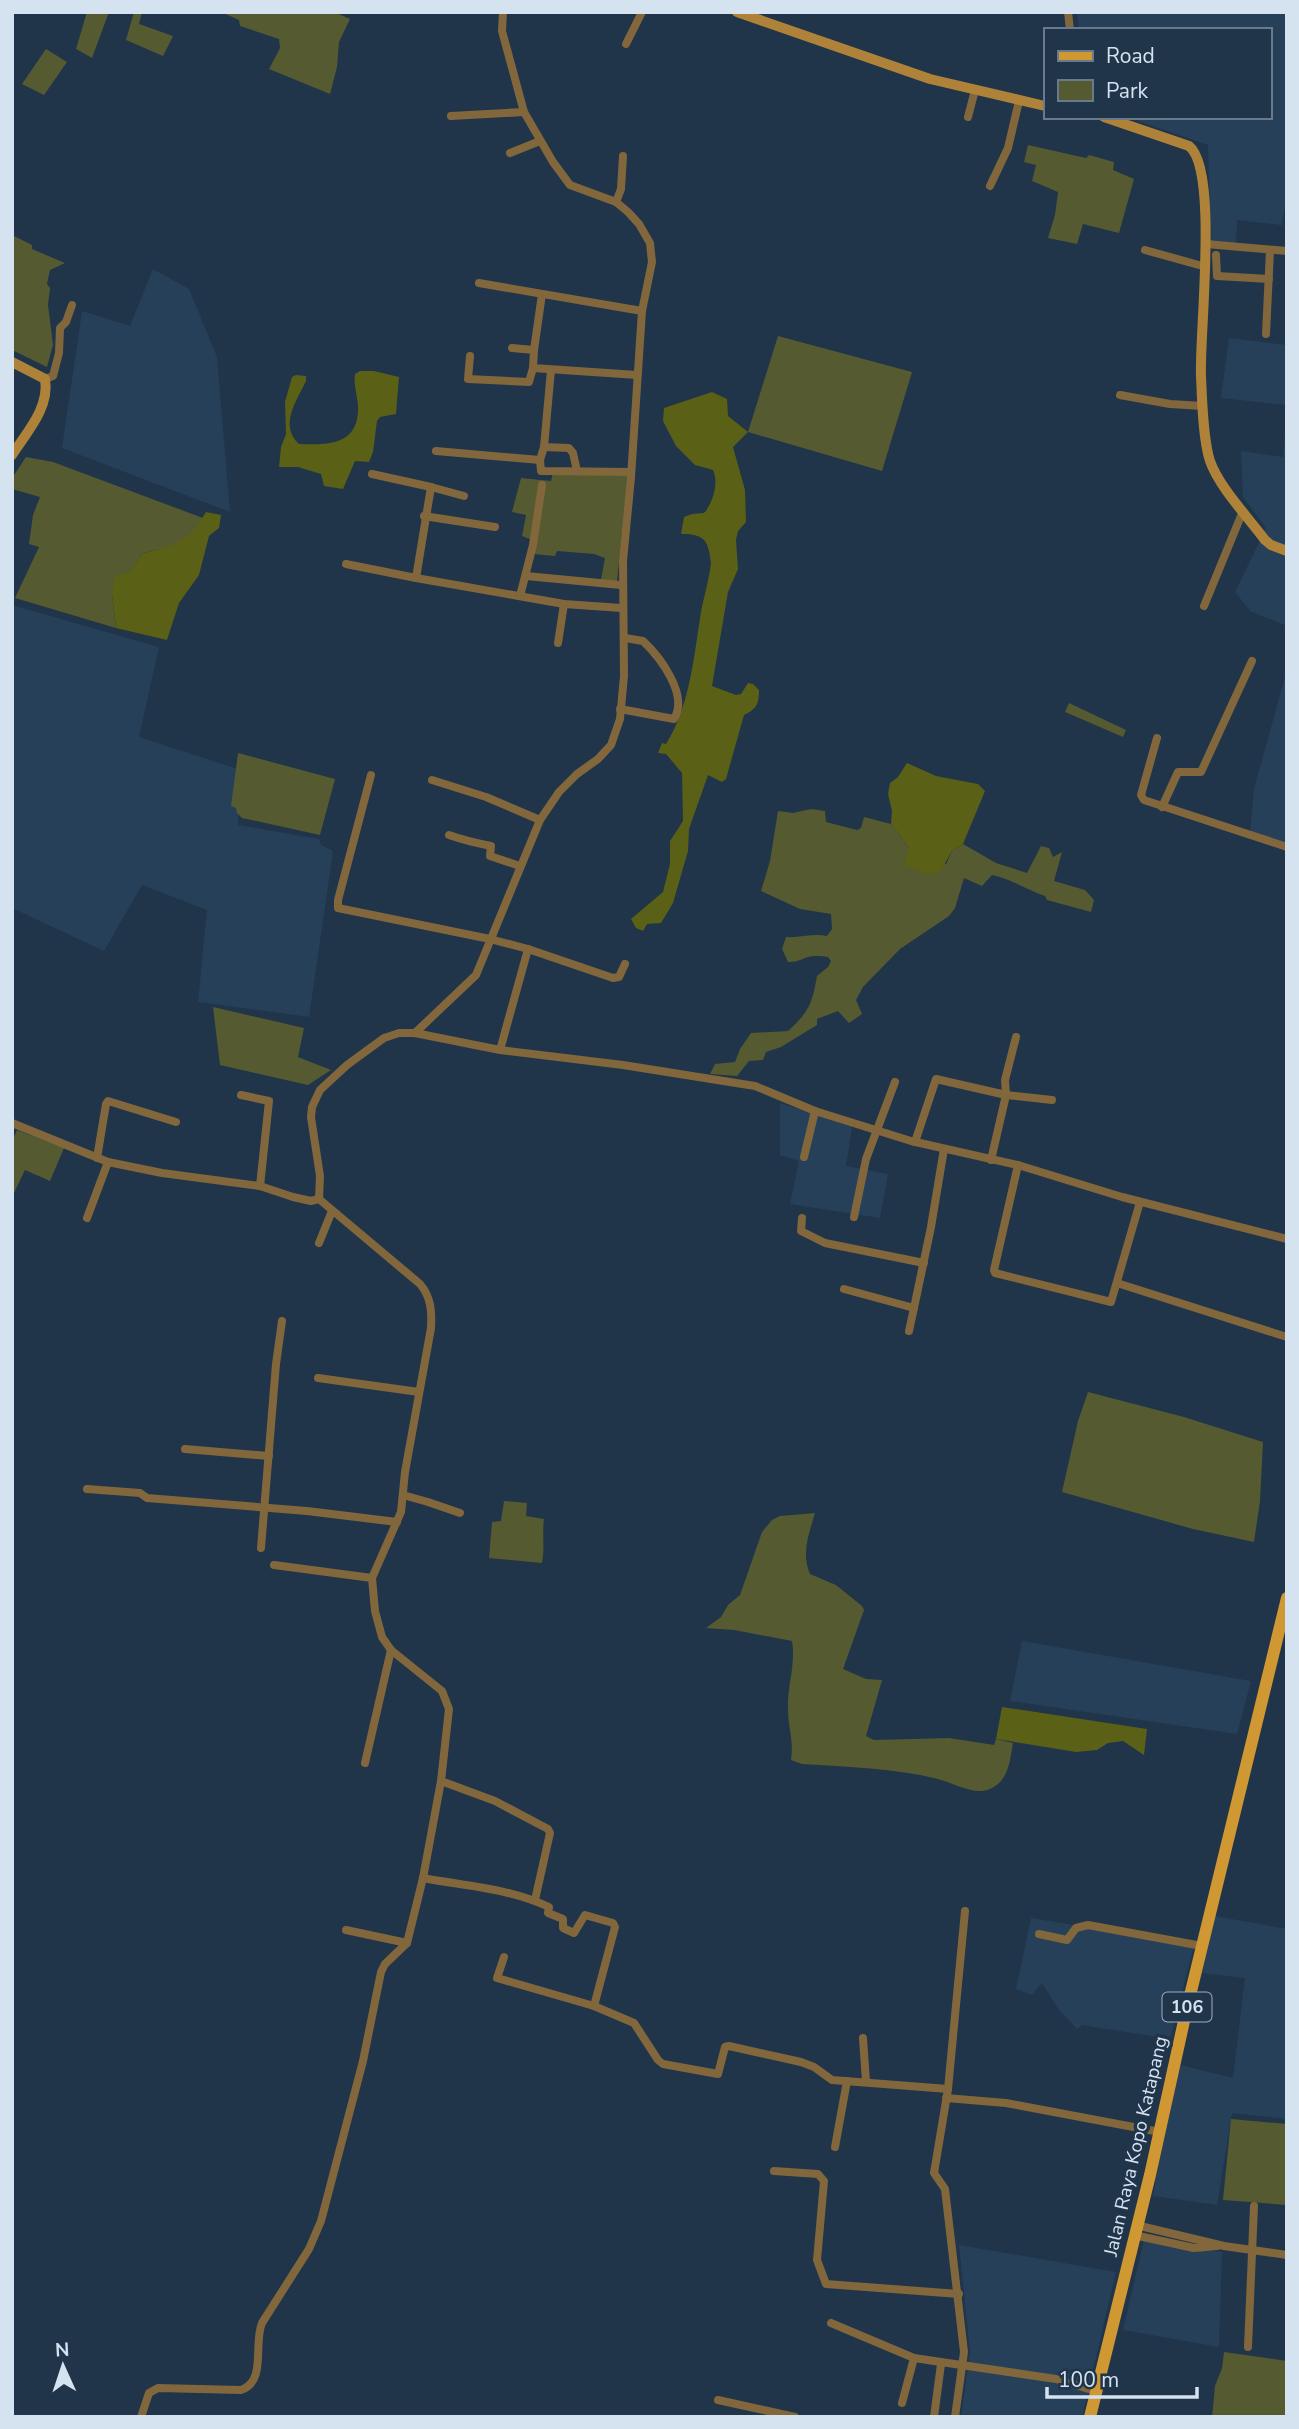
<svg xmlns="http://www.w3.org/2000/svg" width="1299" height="2429" viewBox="0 0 1299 2429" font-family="'Nunito Sans',sans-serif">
  <rect width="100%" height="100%" fill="#20344a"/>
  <g fill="#27405a">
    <polygon points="1077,12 1287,12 1287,193 1282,225 1237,220 1236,243 1211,241 1208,145 1138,121 1135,117 1269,117 1269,30 1079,30"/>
    <polygon points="153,269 189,289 217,357 230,512 62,448 82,311 130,326"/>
    <polygon points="1229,338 1287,345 1287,405 1221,398"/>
    <polygon points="1287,410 1287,626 1250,611 1235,592 1266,528 1243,497 1241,451 1283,457"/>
    <polygon points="12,605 159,647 139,737 241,770 238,825 319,839 321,845 333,851 309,1017 198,1002 207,910 142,885 104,951 12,908"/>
    <polygon points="1287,670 1287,843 1250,833 1254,789"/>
    <polygon points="780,1103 852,1127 846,1166 888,1174 880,1218 790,1204 799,1161 780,1155"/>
    <polygon points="1022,1641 1251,1681 1237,1734 1010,1701"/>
    <polygon points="1215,1916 1287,1929 1287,2119 1232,2113 1217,2205 1153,2196 1176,2064 1233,2078 1245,1978 1202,1973"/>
    <polygon points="1031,1918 1194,1945 1170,2039 1082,2025 1077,2029 1059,2010 1042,1983 1032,1995 1016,1989"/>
    <polygon points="1144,2240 1222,2252 1219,2347 1123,2330"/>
    <polygon points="959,2245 1116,2272 1082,2417 961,2417 970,2352"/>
  </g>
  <g fill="#555a31">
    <polygon points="87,12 109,12 92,58 76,49"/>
    <polygon points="134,12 142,12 139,24 173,36 163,56 126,40"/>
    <polygon points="221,12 334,12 350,19 339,42 337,67 330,94 269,69 280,48 279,39 240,26 239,20"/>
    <polygon points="46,49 67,62 44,95 22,84"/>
    <polygon points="1028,145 1086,158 1089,155 1114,162 1113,170 1134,179 1119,233 1083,224 1077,244 1048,238 1055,215 1058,192 1032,181 1036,165 1024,162"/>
    <polygon points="12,235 32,245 32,249 65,263 50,270 47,284 50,288 48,305 53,345 47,367 12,350"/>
    <polygon points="778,336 912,372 882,471 748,432"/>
    <polygon points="26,457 53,462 203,518 189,536 175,546 143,553 112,595 116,628 15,598 39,547 29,544 33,515 40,497 12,489 12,478"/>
    <polygon points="554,468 628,471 617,582 601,580 605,558 594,554 557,551 555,556 533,554 537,542 522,536 526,515 512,512 521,478 551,481"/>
    <polygon points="1069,703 1126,730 1123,737 1065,712"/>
    <polygon points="238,753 335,779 320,835 242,818 237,813 236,808 231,806"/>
    <path d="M 811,809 L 825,811 L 826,822 L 857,830 L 861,828 L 864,817 L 891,824 L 909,848 L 946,864 L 952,851 L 963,844 L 996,863 L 1027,873 L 1041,846 L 1049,848 L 1053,857 L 1062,852 L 1054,881 L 1085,890 L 1094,900 L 1091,912 L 1047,900 L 1045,896 C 1027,890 1012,879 992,875 L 982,886 L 964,878 L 955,908 L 949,916 L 900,949 L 863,987 L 856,1000 L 862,1014 L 849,1023 L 838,1011 L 817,1019 L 817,1025 L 781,1047 L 766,1052 L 763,1060 L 749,1061 L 737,1076 L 710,1074 L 715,1064 L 735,1062 L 740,1049 L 751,1033 L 788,1031 C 809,1012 812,1004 817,976 L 828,967 L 831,961 L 828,957 C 821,956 812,955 805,958 C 798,961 796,962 788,962 L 782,949 L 786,937 C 800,938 813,933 827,936 L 832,929 L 831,914 L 800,909 L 761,891 L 770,861 L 778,811 L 793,813 Z"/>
    <polygon points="213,1007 304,1028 298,1057 331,1070 308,1085 220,1065"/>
    <polygon points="17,1130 64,1148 50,1181 25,1170 12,1197 12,1142"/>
    <polygon points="1088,1392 1184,1417 1263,1442 1260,1501 1254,1542 1193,1529 1062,1492 1078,1421"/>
    <path d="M 504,1501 L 527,1503 L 526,1516 L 544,1519 C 542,1534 545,1548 542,1563 L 489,1558 L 492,1522 L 501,1521 Z"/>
    <path d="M 815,1513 C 809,1534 801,1553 810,1574 L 836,1585 L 862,1606 L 864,1610 L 843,1669 L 866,1679 L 882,1680 L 866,1736 L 874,1740 L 949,1738 L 994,1745 L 996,1739 L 1013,1743 C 1010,1760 1009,1781 990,1789 C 974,1796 954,1783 938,1779 C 894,1768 847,1767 802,1764 L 791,1760 C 794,1740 788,1728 788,1709 C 787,1686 796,1665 792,1641 L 734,1630 L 706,1628 L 721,1617 L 728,1605 L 740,1595 L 762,1532 L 772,1520 L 780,1516 Z"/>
    <polygon points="1231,2119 1287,2124 1287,2205 1223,2200"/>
    <polygon points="1224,2352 1287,2361 1287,2417 1212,2417 1215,2386 1222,2368"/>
  </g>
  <g fill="#5a6015">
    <path d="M 360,371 L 374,371 L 399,377 L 396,414 L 380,417 L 377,421 L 373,452 L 369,462 L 355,461 L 343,489 L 324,486 L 321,474 L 298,467 L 279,467 L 281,447 L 286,434 L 285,402 L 292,377 L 296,375 L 306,376 L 306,381 C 296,402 279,425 299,444 C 325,445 356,446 358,412 C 359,399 353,387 355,374 Z"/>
    <path d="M 712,392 L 727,399 L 728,416 L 748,432 L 733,447 L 745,490 L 746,522 L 738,531 L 736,540 L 738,569 L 728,592 L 712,686 L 736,695 L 741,694 L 748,683 L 753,684 L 759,690 C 759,704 757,709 744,715 L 726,779 L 722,782 L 708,775 L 689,829 L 688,851 L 673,903 L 661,923 L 647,924 L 643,931 L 636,928 L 631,919 L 663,892 L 670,864 L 670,841 L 683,821 L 682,773 L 666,754 L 658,753 L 662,743 L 666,744 C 690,706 694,655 701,612 C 704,596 709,580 711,563 C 708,541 706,534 681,534 L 684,517 L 692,514 L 704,513 C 713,503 719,482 713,470 L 695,465 L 676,446 L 663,421 L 664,408 Z"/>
    <path d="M 206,512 L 221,515 L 219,528 L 209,536 L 199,575 L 179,603 L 167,640 L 116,628 L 112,595 L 115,575 L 128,573 L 143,553 C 176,546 188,541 206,512 Z"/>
    <polygon points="907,763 936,776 978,784 985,791 963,844 952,851 940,872 926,874 904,865 909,848 891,824 892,811 888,794 890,783 898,777"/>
    <polygon points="1002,1707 1147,1729 1144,1755 1123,1741 1108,1743 1097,1750 1076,1752 996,1739"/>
  </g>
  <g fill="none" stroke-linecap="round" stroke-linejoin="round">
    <g stroke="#81673b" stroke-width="8">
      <polyline points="1068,12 1070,30"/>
      <polyline points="626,44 642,12"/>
      <polyline points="451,116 524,112"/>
      <polyline points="968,117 975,90"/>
      <polyline points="510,153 540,141"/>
      <polyline points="990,186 1008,148 1019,101"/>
      <polyline points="616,202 621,189 623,156"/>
      <polyline points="1206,244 1287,251"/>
      <polyline points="1145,250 1206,267"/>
      <polyline points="1216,255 1217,276 1269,279"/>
      <polyline points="479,283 642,311"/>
      <polyline points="1266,334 1270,250"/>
      <polyline points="512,348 534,350 533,368 637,375"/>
      <polyline points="534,350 542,294"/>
      <polyline points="470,356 468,379 529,382 533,368"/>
      <polyline points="45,379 53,376 59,353 60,328 66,322 72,305"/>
      <polyline points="1120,395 1170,404 1203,406"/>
      <polyline points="544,447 569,448 573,453 577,471"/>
      <polyline points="436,451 540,460 544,447 551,370"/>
      <polyline points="540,460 541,471 631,472"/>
      <polyline points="372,474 431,487 416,578 564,604 622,608"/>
      <polyline points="431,487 464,496"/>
      <polyline points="424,516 495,527"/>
      <polyline points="346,564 416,578"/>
      <polyline points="526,576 621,585"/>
      <polyline points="520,596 533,545 542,485"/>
      <polyline points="1204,606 1243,511"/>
      <polyline points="558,643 564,604"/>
      <path d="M 620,709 L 674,719 C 689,695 660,657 643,641 L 625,638"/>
      <polyline points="1157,738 1141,795 1144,800 1287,847"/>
      <polyline points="371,775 338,900 338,908 490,939 528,949 613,978 619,977 625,964"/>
      <polyline points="432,780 486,797 540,820"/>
      <polyline points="1162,807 1178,772 1201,772 1252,661"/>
      <path d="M 449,835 C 463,840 476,843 491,846 L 490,856 L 520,866"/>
      <polyline points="415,1033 476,975 540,820 559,792 577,774 598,759 611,745 620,719 624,676 623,561 631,477 642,311 652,262 650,243 639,224 628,212 616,202 570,185 553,162 524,112 502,31 503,12"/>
      <polyline points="500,1050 528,949"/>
      <polyline points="241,1095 269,1101 260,1186"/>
      <polyline points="12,1123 108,1162 162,1173 260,1186 293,1197 311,1201 319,1199"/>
      <polyline points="915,1142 936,1079 1006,1095 1052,1100"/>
      <polyline points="804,1157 815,1111"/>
      <polyline points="97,1158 106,1104 108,1101 176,1122"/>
      <polyline points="991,1160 1006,1095 1005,1080 1016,1037"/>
      <polyline points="1018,1165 994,1270 995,1273 1111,1302 1140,1202"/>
      <polyline points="854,1217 866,1159 895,1082"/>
      <polyline points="87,1218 108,1162"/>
      <polyline points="802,1218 801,1231 825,1243 924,1263"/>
      <polyline points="319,1243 332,1211"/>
      <polyline points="1117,1283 1287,1337"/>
      <polyline points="844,1289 914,1308 931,1227 944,1149"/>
      <polyline points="909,1331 914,1308"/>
      <polyline points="318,1378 419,1392"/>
      <polyline points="185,1449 269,1456"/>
      <polyline points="87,1489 140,1493 147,1498 307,1511 397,1522"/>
      <polyline points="403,1495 428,1502 460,1513"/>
      <polyline points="261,1548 276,1364 282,1321"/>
      <polyline points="274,1565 372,1578"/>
      <polyline points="365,1763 391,1650"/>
      <polyline points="441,1781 495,1801 548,1829 550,1833 535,1900"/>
      <path d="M 423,1878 C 465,1886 509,1888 549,1907 L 548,1913 L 563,1919 L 563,1928 L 574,1933 L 585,1915 L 613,1923 L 615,1927 L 594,2006"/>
      <polyline points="346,1930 407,1943"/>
      <polyline points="1039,1934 1067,1940 1076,1928 1088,1925 1202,1946"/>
      <polyline points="504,1957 497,1978 594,2006 634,2023 658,2060 663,2064 718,2074 725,2047 729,2046 801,2062 814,2067 832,2080 948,2089"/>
      <polyline points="863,2038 866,2082"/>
      <polyline points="946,2098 1006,2103 1160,2132"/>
      <polyline points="835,2147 847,2081"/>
      <polyline points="774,2171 818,2174 824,2181 817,2260 826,2284 959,2294"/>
      <polyline points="1136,2225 1224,2246 1287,2255"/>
      <polyline points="1134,2235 1194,2248 1217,2246"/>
      <polyline points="831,2323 914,2358 1056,2379 1095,2391"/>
      <polyline points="1248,2347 1254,2206"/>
      <polyline points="718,2400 795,2417"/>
      <polyline points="902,2403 914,2358"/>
      <path d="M 141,2417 L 149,2393 L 158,2388 L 241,2390 C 267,2381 253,2344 262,2323 L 309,2249 L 321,2221 L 363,2061 L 381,1972 L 385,1964 L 407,1943 L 423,1878 L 441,1781 L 449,1709 L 442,1691 L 391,1650 L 382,1637 L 375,1611 L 372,1578 L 401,1512 L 405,1472 L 431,1328 C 432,1311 431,1297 420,1284 L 319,1199 L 320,1176 L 311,1117 L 312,1107 L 320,1090 L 347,1065 L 384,1038 L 399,1033 L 415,1033 L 500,1050 L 623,1065 L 755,1086 L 815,1111 L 911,1141 L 1018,1165 L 1122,1197 L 1287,1239"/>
      <polyline points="934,2417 941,2364"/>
      <polyline points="955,2417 964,2352 945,2189 934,2173 948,2089 965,1911"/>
    </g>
    <g stroke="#ae8339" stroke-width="10">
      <polyline points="737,12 930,79 1045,106"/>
      <path d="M 1104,117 L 1189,146 C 1219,169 1199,335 1201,376 C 1202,399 1203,440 1210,461 C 1219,487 1248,517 1265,540 L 1271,545 L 1287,551"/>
      <path d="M 12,362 L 45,379 C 50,408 26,433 12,455"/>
    </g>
    <polyline stroke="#d09832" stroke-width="12" points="1090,2417 1150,2175 1186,2012 1287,1598"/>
  </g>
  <g text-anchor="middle" stroke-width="7" stroke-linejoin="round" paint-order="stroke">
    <rect fill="#20344a" stroke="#9faebe" stroke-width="2" x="1162.5" y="1992.5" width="49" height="29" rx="5"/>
    <g font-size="18" font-weight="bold" fill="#d5e2f0">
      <text x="1187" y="2013">106</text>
    </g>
    <g font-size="19" fill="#d5e2f0" stroke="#20344a">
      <text transform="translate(1135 2146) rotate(-77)" y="7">Jalan Raya Kopo Katapang</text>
    </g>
  </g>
  <rect width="1299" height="2429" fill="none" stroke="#d5e2f0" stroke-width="28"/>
  <rect x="1044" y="28" width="228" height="91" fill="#20344a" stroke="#687a8c" stroke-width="2"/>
  <rect x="1058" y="51" width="35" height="10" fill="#d09832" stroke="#687a8c" stroke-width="2"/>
  <text x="1106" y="63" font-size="21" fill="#d5e2f0">Road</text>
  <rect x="1058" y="80" width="35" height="21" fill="#555a31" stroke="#687a8c" stroke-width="2"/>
  <text x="1106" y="98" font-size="21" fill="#d5e2f0">Park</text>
  <g transform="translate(63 2366) rotate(357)" stroke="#20344a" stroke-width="5" paint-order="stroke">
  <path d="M0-5L12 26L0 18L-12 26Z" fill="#d5e2f0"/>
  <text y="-10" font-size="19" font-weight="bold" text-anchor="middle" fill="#d5e2f0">N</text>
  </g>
  <path d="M1047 2387v10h150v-10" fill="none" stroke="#d5e2f0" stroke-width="3.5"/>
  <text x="1058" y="2387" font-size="21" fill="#d5e2f0" stroke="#20344a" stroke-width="5" paint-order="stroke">100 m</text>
</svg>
